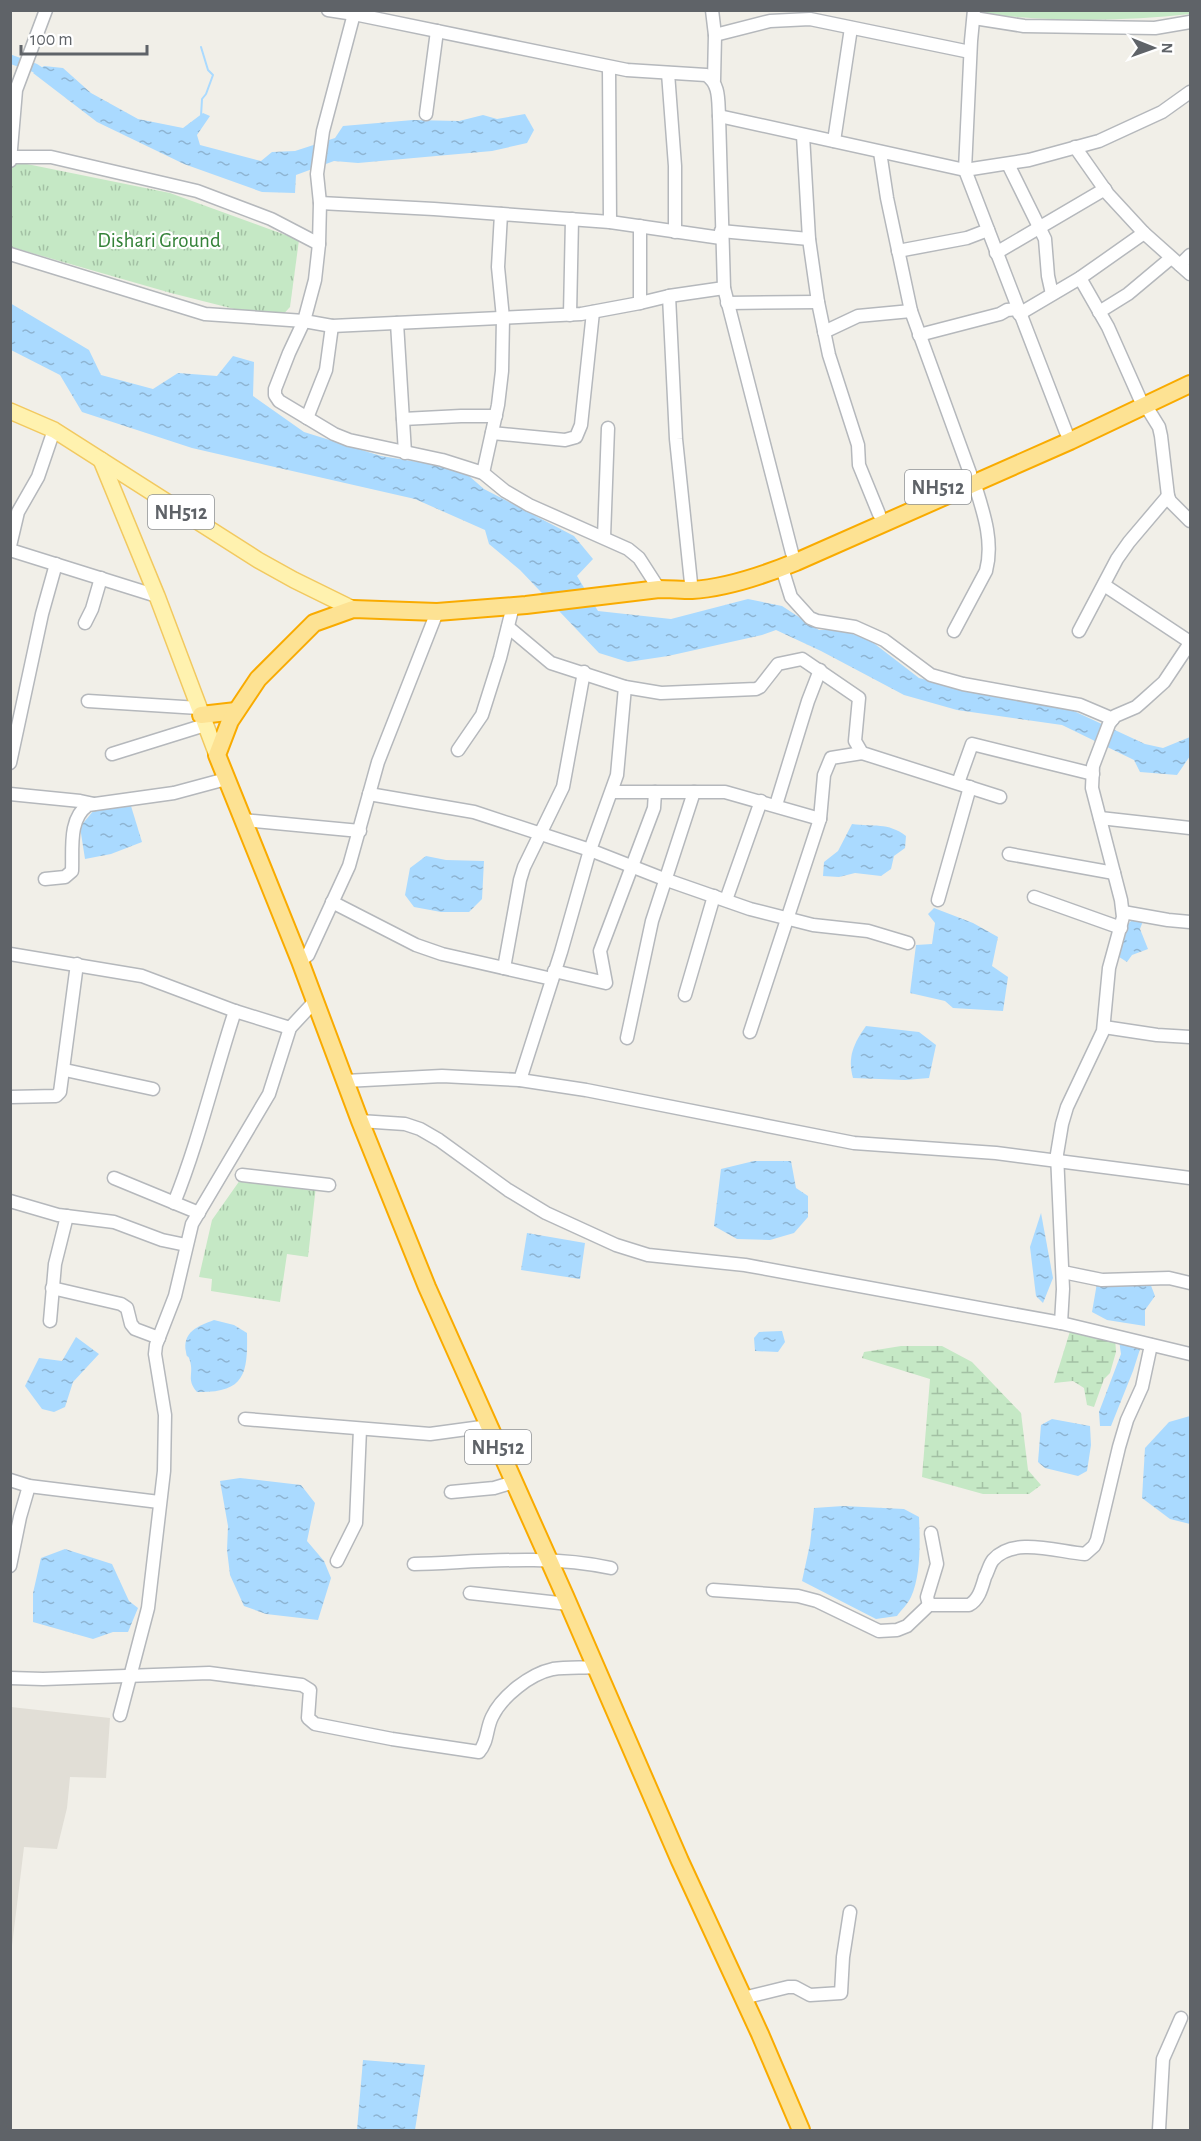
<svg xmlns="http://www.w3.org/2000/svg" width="1201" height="2141" viewBox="0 0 1201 2141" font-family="'Alegreya Sans',sans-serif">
  <defs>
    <pattern id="grass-tufts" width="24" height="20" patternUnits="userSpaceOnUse" patternTransform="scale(1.5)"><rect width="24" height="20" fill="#c5e8c5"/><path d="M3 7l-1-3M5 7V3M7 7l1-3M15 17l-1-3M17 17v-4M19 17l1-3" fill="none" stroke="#a3c0a4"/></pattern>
    <pattern id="wetland-marsh" width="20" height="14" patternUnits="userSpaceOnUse" patternTransform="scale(1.5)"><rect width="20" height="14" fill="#c5e8c5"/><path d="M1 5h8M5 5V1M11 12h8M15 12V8" fill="none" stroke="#a3c0a4"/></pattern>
    <pattern id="water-ripples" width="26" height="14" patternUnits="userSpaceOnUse" patternTransform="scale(1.5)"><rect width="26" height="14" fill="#aadaff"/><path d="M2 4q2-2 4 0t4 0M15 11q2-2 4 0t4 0" fill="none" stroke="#8eb4d2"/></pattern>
  </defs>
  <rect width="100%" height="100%" fill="#f1efe8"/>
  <polygon fill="#e1ded6" points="11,1707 110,1718 106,1778 70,1777 67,1808 57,1849 24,1847 11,1954"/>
  <g fill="url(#grass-tufts)">
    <path d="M 1190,10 L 1190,14 C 1121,22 1051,21 982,14 L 982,11 Z"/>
    <polygon points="12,161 170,193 299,240 290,307 278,320 171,293 11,247 10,167"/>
    <polygon points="245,1173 316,1186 308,1257 287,1254 280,1302 211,1291 212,1279 199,1277 212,1220"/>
  </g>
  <g fill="url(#wetland-marsh)">
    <polygon points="1071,1328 1115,1337 1116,1352 1110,1373 1104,1379 1094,1407 1087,1405 1084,1388 1073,1381 1054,1383"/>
    <polygon points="901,1346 942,1346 972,1362 1021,1413 1028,1470 1041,1485 1029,1494 983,1494 922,1477 930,1379 862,1358 864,1352"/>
  </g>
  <g fill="url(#water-ripples)">
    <polygon points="44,66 63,68 91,93 138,119 183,128 203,113 210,116 197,135 200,145 261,161 272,152 295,151 335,138 343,126 413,120 459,121 483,115 497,119 525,114 534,130 527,143 492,151 358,163 334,161 296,175 295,193 262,192 184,164 97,122 33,73"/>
    <polygon points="10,303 89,350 101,375 153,389 178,373 217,376 233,356 254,362 253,396 304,432 381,456 461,469 484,489 574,536 593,559 577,576 598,611 671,619 748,599 782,606 819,630 842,630 871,641 919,678 971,691 1063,706 1145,744 1163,748 1190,737 1190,756 1177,775 1140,772 1134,760 1062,725 957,710 904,695 821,651 776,630 762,635 668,656 628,662 599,653 520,570 489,544 485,530 415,499 192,448 82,412 60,375 11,350"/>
    <polygon points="131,806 142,842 111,854 85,859 80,827 94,810"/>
    <path d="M 852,824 C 873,827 888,822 906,836 L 905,848 L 894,856 L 891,869 L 881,876 L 855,873 L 839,877 L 823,876 L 824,862 L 838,851 Z"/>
    <polygon points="426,856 446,860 484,861 482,899 469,912 441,912 414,907 405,895 410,868"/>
    <polygon points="934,908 973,923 998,937 992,966 1008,977 1003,1011 953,1008 945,1001 910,993 916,945 932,944 935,923 928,914"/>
    <polygon points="1131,921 1143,921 1140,929 1148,949 1132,955 1127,962 1116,955 1126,926"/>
    <path d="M 866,1026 L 919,1032 L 936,1045 L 929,1078 L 905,1080 L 853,1078 C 847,1057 854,1043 866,1026 Z"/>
    <polygon points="754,1161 791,1161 796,1188 808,1196 808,1217 794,1233 770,1240 737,1239 714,1226 721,1169"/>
    <polygon points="1041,1213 1053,1278 1043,1303 1036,1296 1030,1247"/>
    <polygon points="527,1233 585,1243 580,1279 521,1270"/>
    <polygon points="1097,1283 1150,1283 1155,1296 1145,1310 1145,1326 1107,1320 1092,1312"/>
    <path d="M 214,1320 L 234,1325 L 247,1333 C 248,1375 244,1393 197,1392 C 186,1379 194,1375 190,1361 C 188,1353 187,1360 186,1352 C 182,1332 198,1326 214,1320 Z"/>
    <polygon points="782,1331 785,1342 778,1352 755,1351 754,1338 759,1332"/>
    <polygon points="76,1337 99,1354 73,1382 65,1407 54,1412 42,1409 25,1386 39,1358 62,1361"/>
    <polygon points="1119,1340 1141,1346 1133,1371 1111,1426 1100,1426 1099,1412 1121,1354"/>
    <polygon points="1190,1416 1190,1524 1170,1519 1142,1498 1145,1448 1169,1422"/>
    <polygon points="1052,1419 1090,1426 1091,1445 1087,1471 1078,1476 1045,1468 1038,1462 1041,1425"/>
    <polygon points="240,1478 301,1485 315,1503 307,1541 324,1561 331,1578 318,1620 266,1614 244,1606 230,1575 227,1550 228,1526 220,1481"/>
    <path d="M 843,1506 L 904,1509 L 919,1517 C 920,1541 921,1576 911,1597 C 908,1604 901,1610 897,1616 L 876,1619 L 802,1581 L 810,1544 L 814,1508 Z"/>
    <polygon points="65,1549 112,1564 129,1601 138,1608 128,1632 113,1632 93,1639 33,1622 33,1593 41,1558"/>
    <polygon points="363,2060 425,2065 415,2130 357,2130"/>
  </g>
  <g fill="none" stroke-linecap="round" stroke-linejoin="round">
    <polyline stroke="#aadaff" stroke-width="2" points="201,116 202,99 206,94 213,75 208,70 201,47"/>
    <polyline stroke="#aadaff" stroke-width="9" points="10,59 35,68 47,76"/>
    <defs>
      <g id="minor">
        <path d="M 328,10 L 354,14 L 627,70 L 706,75 C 720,84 718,100 719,116 L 724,288 L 792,553"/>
        <polyline points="355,10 323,131 317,174 320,203 319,244 315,280 304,321 332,326 581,314 640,303 669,296 724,288"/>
        <polyline points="712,10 715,35 714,80"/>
        <polyline points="974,10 971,41 965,170 1066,432"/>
        <polyline points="974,18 1024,26 1155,28 1190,22"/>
        <polyline points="715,35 770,21 810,19 970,52"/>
        <polyline points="609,67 610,222"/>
        <polyline points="668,73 675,166 675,232"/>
        <polyline points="426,114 437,31"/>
        <polyline points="719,116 965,170 1029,160 1099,141 1162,112 1190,92"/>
        <polyline points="803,135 809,239 818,302 829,355 858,445 859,465 879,514"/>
        <polyline points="834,141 851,28"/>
        <polyline points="1075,147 1108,194 1144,233 1190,274"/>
        <polyline points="880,152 887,198 911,311 970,473"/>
        <polyline points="12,157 51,157 197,191 271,219 319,244"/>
        <polyline points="10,161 16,90 46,10"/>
        <polyline points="1008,164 1045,239 1048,276 1052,294"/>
        <polyline points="320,203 434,209 610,222 721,238"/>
        <polyline points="640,226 640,303"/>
        <polyline points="721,231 809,239"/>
        <polyline points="898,251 967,238 988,230"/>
        <polyline points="996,253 1105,189"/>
        <polyline points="10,254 205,314 304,321 289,353 275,389 275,395 279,401 334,434 349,440 442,460 483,473 505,491 529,505 628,549 639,558 659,589"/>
        <polyline points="1180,265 1190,255"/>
        <polyline points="1080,278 1108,327 1140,399"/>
        <polyline points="669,296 676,439 691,583"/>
        <polyline points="727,303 818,302"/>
        <polyline points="1099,312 1128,294 1171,258"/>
        <polyline points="1019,314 1080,278 1144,233"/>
        <polyline points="570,315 572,219"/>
        <polyline points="397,323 405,453"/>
        <polyline points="824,332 858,316 911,311"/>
        <polyline points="919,335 1000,314 1007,310 1017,309"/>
        <polyline points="1146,406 1159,427 1161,436 1168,496 1170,501 1190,521"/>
        <polyline points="307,418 326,370 332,326"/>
        <polyline points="403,419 461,416 496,416"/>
        <polyline points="492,433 565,440 576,437 581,425 593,312"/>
        <polyline points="483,473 498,405 502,371 503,318 498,267 501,214"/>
        <polyline points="604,537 608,428"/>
        <polyline points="10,546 18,512 38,477 54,430"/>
        <polyline points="10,550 157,596"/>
        <polyline points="782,568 791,597 810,618 817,621 855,627 884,640 931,675 963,684 1080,705 1113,719"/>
        <polyline points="1104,585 1190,642"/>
        <polyline points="85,623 92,609 101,578"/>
        <polyline points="508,627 551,663 625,687 661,693 756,689 760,687 778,664 802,659 859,698 855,741 862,753 1000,797"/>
        <path d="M 954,631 L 986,571 C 994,541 983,511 974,482"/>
        <polyline points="1079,631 1117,559 1129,542 1168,496"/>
        <polyline points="88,701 199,708"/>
        <polyline points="458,750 482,715 500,658 513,606"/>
        <polyline points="112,754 205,725"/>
        <polyline points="10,763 42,614 56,564"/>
        <polyline points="958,783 972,744 1093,774"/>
        <polyline points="612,792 725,792 820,819"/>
        <polyline points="10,794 80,801 94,804"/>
        <polyline points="369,794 474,812 590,850 664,879 750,909 813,925 868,931 908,943"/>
        <polyline points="776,805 808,701 820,670"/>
        <polyline points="1100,818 1190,828"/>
        <polyline points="243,820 360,831"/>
        <polyline points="1009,854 1114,873"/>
        <path d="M 45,879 L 65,877 L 72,871 C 73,849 68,819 88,805 L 174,793 L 226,779"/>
        <polyline points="1034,897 1121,928"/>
        <polyline points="726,900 761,801"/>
        <polyline points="938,900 970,787"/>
        <polyline points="332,902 416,945 442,954 552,979"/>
        <polyline points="1123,912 1168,920 1190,922"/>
        <polyline points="10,954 142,976 235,1011 290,1028"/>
        <polyline points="300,961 308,955 349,866 378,762 437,612"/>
        <polyline points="504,968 520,880 524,867 563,787 584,672"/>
        <polyline points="554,971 606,983 600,951 654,808 655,792"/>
        <polyline points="685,995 714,896"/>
        <polyline points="1104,1027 1157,1035 1190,1037"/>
        <polyline points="750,1032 820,819 824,775 831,758 862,753"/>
        <polyline points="627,1038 652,921 694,792"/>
        <polyline points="65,1070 153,1089"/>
        <polyline points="520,1080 561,952 590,850 617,775 625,687"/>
        <polyline points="345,1081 442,1076 520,1080 586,1090 854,1143 996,1153 1190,1178"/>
        <polyline points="10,1097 56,1096 60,1092 77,964"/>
        <polyline points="360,1121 405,1124 420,1129 439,1140 508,1190 546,1213 616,1245 648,1255 745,1265 1061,1323 1190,1354"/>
        <polyline points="242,1175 329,1185"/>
        <polyline points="114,1178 199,1213"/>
        <polyline points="10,1201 58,1215 114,1222 162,1240 186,1245"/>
        <path d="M 174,1203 C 199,1141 214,1075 235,1011"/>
        <polyline points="1063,1272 1102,1280 1169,1278 1190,1283"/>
        <polyline points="52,1288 121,1304 127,1308 131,1324 135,1329 159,1338"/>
        <polyline points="50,1321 55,1264 67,1216"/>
        <polyline points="1061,1323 1063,1289 1057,1154 1062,1124 1067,1107 1103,1031 1109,968 1123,917 1121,900 1092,788 1093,766 1109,724 1115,716 1136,707 1144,700 1164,682 1190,643"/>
        <polyline points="245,1419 430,1434 489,1426"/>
        <polyline points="10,1480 29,1486 159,1502"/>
        <polyline points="451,1492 494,1488 514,1482"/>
        <polyline points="337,1561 356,1523 360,1429"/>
        <path d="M 414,1564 C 479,1562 547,1554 611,1568"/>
        <polyline points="10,1566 20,1517 29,1486"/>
        <path d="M 713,1590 L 798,1596 L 817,1601 L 879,1631 L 897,1630 L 907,1626 L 929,1605 L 969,1605 C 979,1600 982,1587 985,1577 C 988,1572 989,1565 993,1560 C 1014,1536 1058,1552 1085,1554 L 1094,1546 L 1097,1540 L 1119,1447 L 1127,1420 L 1142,1387 L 1151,1345"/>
        <polyline points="470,1593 568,1604"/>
        <polyline points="929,1605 927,1597 937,1564 931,1533"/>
        <path d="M 10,1678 L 43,1679 L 209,1673 L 302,1685 L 310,1690 L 308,1718 L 315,1724 L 392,1739 L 479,1752 C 488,1742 486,1729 492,1717 C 502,1696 530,1674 553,1669 C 567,1667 582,1668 596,1667"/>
        <polyline points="120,1715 148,1608 164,1471 165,1415 155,1354 156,1345 175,1296 192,1224 269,1094 290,1028 315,1001"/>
        <polyline points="743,1998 788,1987 795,1987 810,1995 841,1993 843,1957 850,1912"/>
        <polyline points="1159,2130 1163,2059 1181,2018"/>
      </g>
      <g id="major">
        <polyline points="10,411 54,430 258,560 294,580 353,609"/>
        <polyline points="101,460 157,596 217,755"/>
      </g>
      <g id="highway">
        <polyline points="201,715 236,711"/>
        <path d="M 801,2130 L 760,2034 L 680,1861 L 565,1596 L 427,1287 L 360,1121 L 300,961 L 217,755 L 230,721 L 258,679 L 314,623 L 353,609 L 437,612 L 526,605 L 659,589 C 670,589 681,590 692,590 C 727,588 764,575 796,562 L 1070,441 L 1190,384"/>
      </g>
    </defs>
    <use href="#minor" stroke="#b5b8bc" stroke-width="15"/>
    <use href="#major" stroke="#f2c960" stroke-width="18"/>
    <use href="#highway" stroke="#f9ab00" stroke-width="20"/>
    <use href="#minor" stroke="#fff" stroke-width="12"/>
    <use href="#major" stroke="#fff2af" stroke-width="15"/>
    <use href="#highway" stroke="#fde293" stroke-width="16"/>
  </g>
  <g text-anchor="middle" stroke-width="4.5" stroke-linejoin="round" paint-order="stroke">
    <g fill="#fff" stroke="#8f9295" stroke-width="1.5">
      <rect x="905" y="470" width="66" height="34" rx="4.5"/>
      <rect x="148" y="495" width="66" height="34" rx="4.5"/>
      <rect x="465" y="1430" width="66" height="34" rx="4.5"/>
    </g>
    <g font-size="20" font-weight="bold" fill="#5f6368">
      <text x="938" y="494">NH512</text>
      <text x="181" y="519">NH512</text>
      <text x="498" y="1454">NH512</text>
    </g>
    <g font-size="21" fill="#348238" stroke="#fff">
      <text x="159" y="247">Dishari Ground</text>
    </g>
  </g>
  <rect width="1201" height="2141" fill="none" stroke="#5f6368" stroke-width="24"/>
  <g transform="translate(1153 48) rotate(91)" stroke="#ffffff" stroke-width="4.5" paint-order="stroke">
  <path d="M0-4.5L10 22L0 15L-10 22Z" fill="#5f6368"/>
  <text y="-9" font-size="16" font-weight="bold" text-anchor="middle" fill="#5f6368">N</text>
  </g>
  <path d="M21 45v9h126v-9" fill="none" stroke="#5f6368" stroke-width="3"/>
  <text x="30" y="45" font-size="18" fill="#5f6368" stroke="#ffffff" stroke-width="4.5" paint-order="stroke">100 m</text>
</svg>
